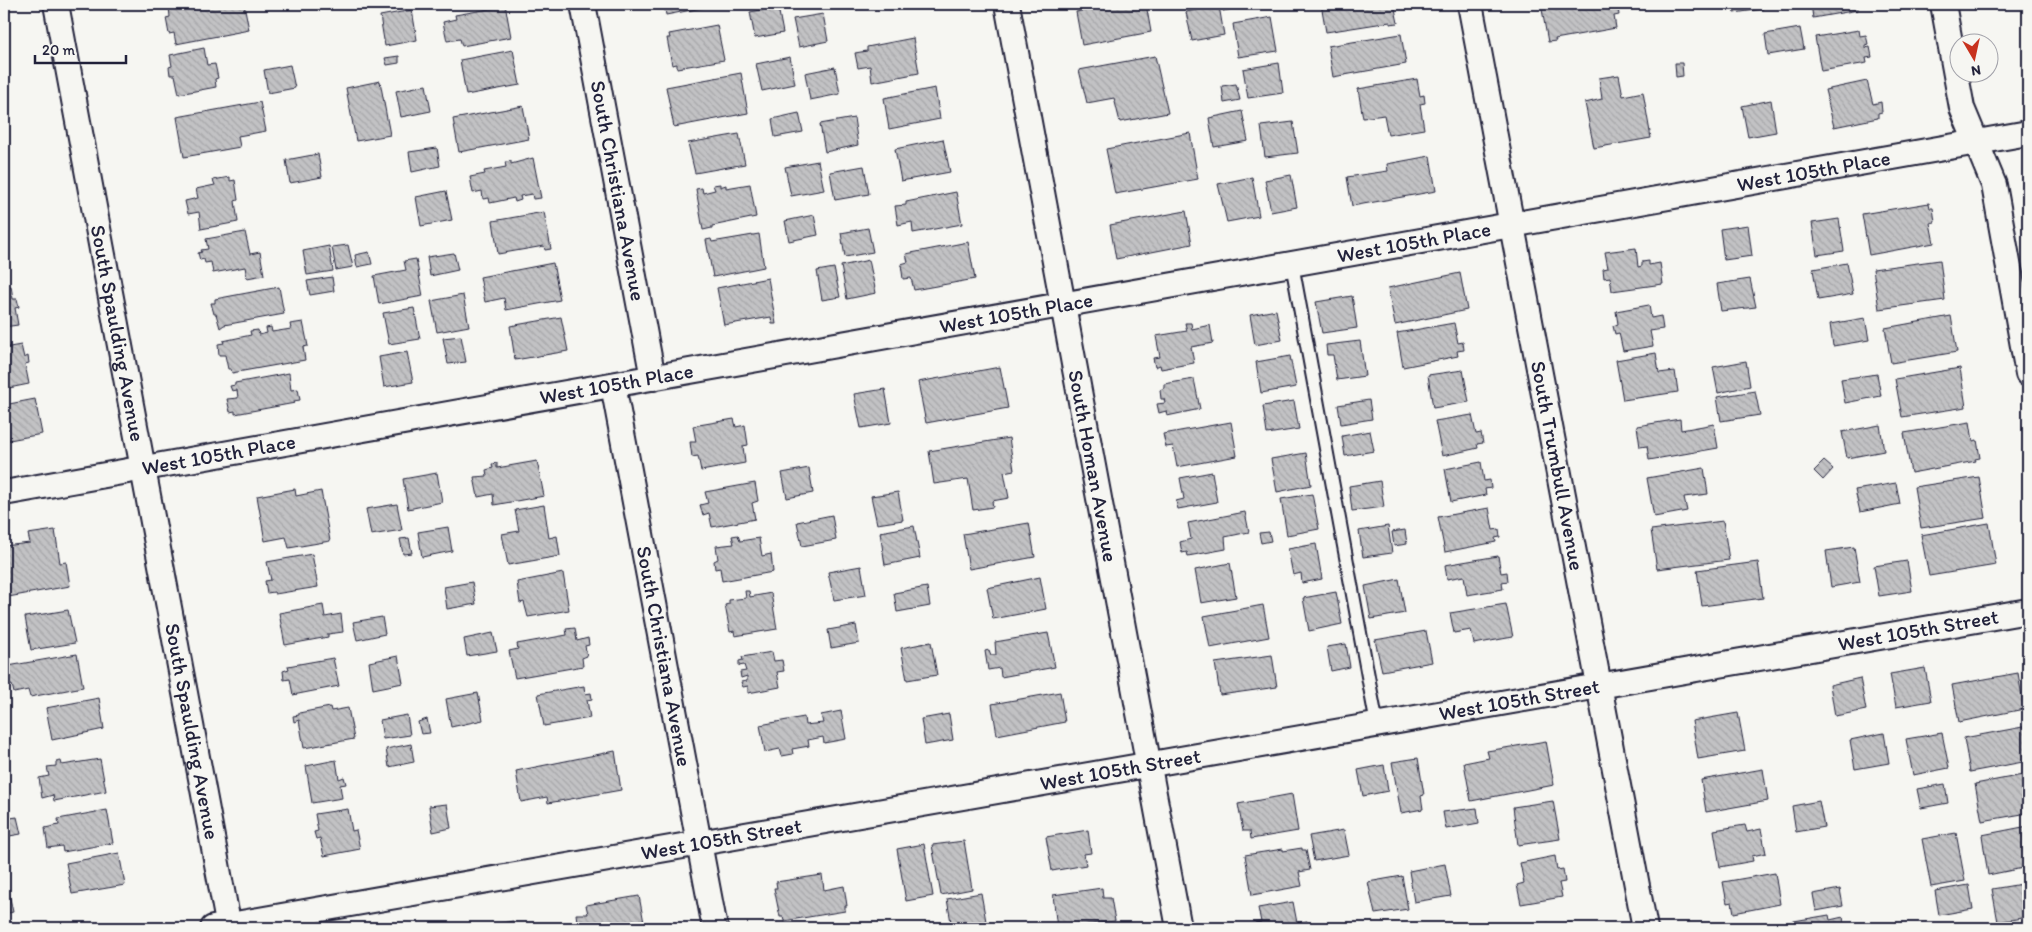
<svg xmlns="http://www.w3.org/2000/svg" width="2032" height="932" viewBox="0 0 2032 932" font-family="Itim,sans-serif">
  <defs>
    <pattern id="building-back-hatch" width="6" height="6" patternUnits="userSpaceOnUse" patternTransform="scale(1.25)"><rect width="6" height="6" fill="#c2c2c4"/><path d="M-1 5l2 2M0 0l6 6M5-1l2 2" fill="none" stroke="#a6a6a9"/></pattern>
  </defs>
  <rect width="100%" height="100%" fill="#f6f6f2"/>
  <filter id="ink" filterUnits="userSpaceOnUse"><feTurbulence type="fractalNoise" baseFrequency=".02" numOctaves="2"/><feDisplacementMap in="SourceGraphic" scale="10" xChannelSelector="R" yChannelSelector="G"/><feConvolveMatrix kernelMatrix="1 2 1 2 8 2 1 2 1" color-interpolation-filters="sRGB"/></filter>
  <g filter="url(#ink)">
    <g fill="url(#building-back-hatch)" stroke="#22223b">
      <polygon points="187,4 244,4 249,30 176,44 174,33 169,34 166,18 170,17 169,7"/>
      <polygon points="500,4 505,4 511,37 462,46 460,39 447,41 443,22 456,19 455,15 501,7"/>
      <polygon points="664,4 717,4 717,5 666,15"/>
      <polygon points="1120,4 1146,4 1151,32 1082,45 1076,12"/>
      <polygon points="1222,4 1258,4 1223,11"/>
      <polygon points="1321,4 1394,4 1398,23 1390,24 1390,22 1326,32"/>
      <polygon points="1541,4 1611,4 1612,9 1618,8 1619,15 1614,16 1616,28 1555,39 1556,41 1548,42"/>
      <polygon points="1732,4 1762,4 1763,9 1734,13"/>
      <polygon points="1811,4 1857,4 1858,10 1813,18"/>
      <polygon points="1219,6 1224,35 1192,41 1186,12"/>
      <polygon points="778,7 783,33 755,38 750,12"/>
      <polygon points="412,10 417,40 385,46 380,16"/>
      <polygon points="823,14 828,41 799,47 793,19"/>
      <polygon points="1272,17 1278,51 1238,57 1233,24"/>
      <polygon points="717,25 724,60 677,68 677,64 672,65 667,38 670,38 669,34"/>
      <polygon points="1800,28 1804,49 1768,55 1765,34"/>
      <polygon points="1859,30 1860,36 1866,35 1868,44 1865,45 1865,48 1870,47 1872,57 1866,58 1867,63 1821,71 1815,37"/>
      <polygon points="1401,34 1406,64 1333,77 1328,46"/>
      <polygon points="913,38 919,73 872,82 870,66 858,68 855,53 867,51 867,47"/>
      <polygon points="204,48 207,65 215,64 218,78 215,79 216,87 179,94 175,75 170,75 169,67 172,66 170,55"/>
      <polygon points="513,50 520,85 466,95 460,60"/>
      <polygon points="399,56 399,63 387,65 385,58"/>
      <polygon points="1155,56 1168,113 1120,122 1114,98 1087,103 1079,70"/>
      <polygon points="790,57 795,84 762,91 756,64"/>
      <polygon points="1279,63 1283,93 1248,98 1243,69"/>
      <polygon points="1675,63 1682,63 1683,76 1676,77"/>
      <polygon points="290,65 295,88 268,93 264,70"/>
      <polygon points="835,67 840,94 810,100 805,73"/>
      <polygon points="741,73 748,113 674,127 666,87"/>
      <polygon points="1619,75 1623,96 1643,92 1651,138 1594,148 1585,103 1602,99 1599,78"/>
      <polygon points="1417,79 1420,96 1424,95 1425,103 1420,104 1424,129 1388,135 1384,115 1363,118 1358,89"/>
      <polygon points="380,81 390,135 356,141 346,88"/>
      <polygon points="1867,81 1873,104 1881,102 1882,112 1878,113 1878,118 1834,127 1825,90"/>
      <polygon points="1236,84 1240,100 1224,103 1222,86"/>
      <polygon points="426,85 431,111 401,117 396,91"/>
      <polygon points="935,88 940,119 889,129 884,98"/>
      <polygon points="1771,100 1776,132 1748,137 1742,106"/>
      <polygon points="260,102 266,131 238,136 240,147 184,157 177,117"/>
      <polygon points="523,106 529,139 459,152 453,119"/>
      <polygon points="1242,111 1248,141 1214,147 1209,118"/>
      <polygon points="799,113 803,132 775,137 772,119"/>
      <polygon points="854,118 858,145 825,152 820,124"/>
      <polygon points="1293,122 1298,153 1265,157 1261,126"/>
      <polygon points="1190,133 1198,179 1115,194 1106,149"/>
      <polygon points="739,134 745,164 695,173 688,143"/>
      <polygon points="943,139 950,172 901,181 895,149"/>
      <polygon points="437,148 440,166 412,172 409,152"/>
      <polygon points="318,154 322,177 290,183 286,160"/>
      <polygon points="1430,156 1436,191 1352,206 1347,177 1388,171 1387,164"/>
      <polygon points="533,158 541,198 533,199 532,194 520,196 521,200 515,202 514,198 490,203 489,198 483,199 482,191 473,193 470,177 485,174 484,171 506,167 505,162 511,161 511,164"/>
      <polygon points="818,161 824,190 791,196 785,167"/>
      <polygon points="864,166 869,194 835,200 830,172"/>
      <polygon points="1291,175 1297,207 1271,212 1265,180"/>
      <polygon points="230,177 230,181 235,180 238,200 235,201 238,222 201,229 199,212 188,214 185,201 198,198 196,189 215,185 213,180"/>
      <polygon points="1252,177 1259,216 1227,222 1218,184"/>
      <polygon points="720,184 720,187 726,185 726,188 750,184 756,217 712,226 712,228 703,230 696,189 702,188 703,193 715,190 713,185"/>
      <polygon points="446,191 452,220 421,226 416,197"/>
      <polygon points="956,192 962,224 913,233 912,222 898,225 895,206 906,205 906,202"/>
      <polygon points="1929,203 1930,208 1933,208 1935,222 1930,223 1934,243 1869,255 1862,214"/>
      <polygon points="1186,211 1192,244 1116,259 1110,225"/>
      <polygon points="544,212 551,249 545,250 544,246 498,254 493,221"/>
      <polygon points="814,215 818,235 789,241 785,221"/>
      <polygon points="1839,219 1844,251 1817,255 1812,223"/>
      <polygon points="1748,225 1752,256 1724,260 1720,229"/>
      <polygon points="868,228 873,252 845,257 841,233"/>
      <polygon points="245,232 250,254 260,252 264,275 247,278 245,267 213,273 211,262 205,263 204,259 200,260 198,253 202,252 201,250 208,249 206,239"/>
      <polygon points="759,234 764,267 713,277 706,240 711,239 712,242"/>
      <polygon points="968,242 975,279 914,290 911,278 903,279 901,264 908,262 906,254"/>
      <polygon points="348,245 353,267 336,270 332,247"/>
      <polygon points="329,246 333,271 307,275 303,251"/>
      <polygon points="1636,248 1638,267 1642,266 1642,262 1649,261 1649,265 1660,263 1663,284 1612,291 1610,277 1604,278 1603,269 1608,268 1605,252"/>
      <polygon points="369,252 372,264 357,267 355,255"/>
      <polygon points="454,253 458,270 430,276 427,257"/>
      <polygon points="416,259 423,296 379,304 374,276 406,270 404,261"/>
      <polygon points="869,260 876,293 847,299 841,266"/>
      <polygon points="1940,260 1945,300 1879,309 1873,269"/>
      <polygon points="553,263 560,300 506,310 504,298 485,302 480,277"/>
      <polygon points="1847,263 1853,294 1818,300 1813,269"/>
      <polygon points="834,268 840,297 822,300 817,271"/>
      <polygon points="1460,273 1467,310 1395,325 1388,288"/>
      <polygon points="332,277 334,291 310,295 307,281"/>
      <polygon points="768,278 776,324 772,324 771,317 724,325 717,288"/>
      <polygon points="1750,279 1756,307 1721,311 1717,284"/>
      <polygon points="11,286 13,299 17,299 19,307 15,308 18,325 4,327 4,288"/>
      <polygon points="279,287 284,314 224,325 220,328 216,314 214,314 211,303 215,303 215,299"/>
      <polygon points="463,295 469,326 437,332 431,301"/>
      <polygon points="1352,296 1357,328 1322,333 1316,302"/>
      <polygon points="1649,305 1651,318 1661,316 1663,329 1650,331 1653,346 1623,351 1619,333 1615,334 1613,326 1618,324 1616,311"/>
      <polygon points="414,308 420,339 389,344 383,313"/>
      <polygon points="1276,310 1282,340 1255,345 1250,315"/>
      <polygon points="1951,316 1957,352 1891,363 1885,328"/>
      <polygon points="561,317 568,351 515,360 510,326"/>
      <polygon points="1865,318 1869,340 1833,346 1830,324"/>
      <polygon points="303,322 308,346 303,347 305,360 232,373 231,369 228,369 225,355 219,355 218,344 224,343 223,341 251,335 250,331 258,330 259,335 267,333 266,328 271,327 272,332 291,329 290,324"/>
      <polygon points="1185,323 1191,323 1192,329 1210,325 1213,343 1191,347 1194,363 1161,369 1160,365 1155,367 1153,358 1160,357 1156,336 1187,331"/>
      <polygon points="1454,323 1458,343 1463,342 1464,350 1457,351 1458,356 1403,367 1397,333"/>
      <polygon points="461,336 466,362 448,364 443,338"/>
      <polygon points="1360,341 1365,376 1337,380 1333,355 1327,355 1326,345"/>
      <polygon points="21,345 24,358 28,356 29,363 25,364 29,384 4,389 4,348"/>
      <polygon points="407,352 413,382 384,387 379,357"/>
      <polygon points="1656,353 1659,373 1675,371 1678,392 1623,400 1616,360"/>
      <polygon points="1290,356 1296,387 1261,393 1256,362"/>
      <polygon points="1746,361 1750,386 1718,393 1713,367"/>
      <polygon points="1000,367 1008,408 926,423 918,382"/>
      <polygon points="1960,368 1966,407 1902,417 1895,379"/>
      <polygon points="1463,370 1469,402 1433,408 1428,375"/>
      <polygon points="289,373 291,390 298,389 300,400 294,401 295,403 235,414 235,411 230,412 227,399 238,398 237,390 232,391 230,386 235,385 235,383"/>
      <polygon points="1877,374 1881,396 1845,403 1841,379"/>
      <polygon points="1194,379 1200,409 1167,416 1166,411 1159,413 1157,404 1165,403 1164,399 1161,399 1160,390 1164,388 1164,384"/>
      <polygon points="885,389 891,423 861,428 854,394"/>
      <polygon points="1755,391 1760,415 1721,421 1717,397"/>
      <polygon points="35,399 42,434 4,441 4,405"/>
      <polygon points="1369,400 1372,419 1341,424 1338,405"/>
      <polygon points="1294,401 1299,429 1267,434 1263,406"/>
      <polygon points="1472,415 1476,434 1481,433 1483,443 1477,444 1478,448 1442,456 1435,421"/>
      <polygon points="734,419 736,427 745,425 748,445 743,446 745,463 701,471 698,456 692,457 690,442 696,442 693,426"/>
      <polygon points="1680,419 1681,430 1714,424 1718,448 1649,460 1647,446 1640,447 1637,426"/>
      <polygon points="1231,422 1237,456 1177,467 1173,446 1166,447 1163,434"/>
      <polygon points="1970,422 1973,441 1977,440 1980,458 1975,459 1976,461 1911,473 1904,433"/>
      <polygon points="1880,425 1884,451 1847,458 1842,432"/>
      <polygon points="1370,431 1374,451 1345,456 1342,436"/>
      <polygon points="1009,438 1014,470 1004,472 1009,498 992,501 993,507 973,510 968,479 934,484 929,451"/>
      <polygon points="1306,453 1311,485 1277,492 1271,459"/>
      <polygon points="537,461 544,496 494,505 493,494 478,497 474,477 487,476 486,470 493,468 492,464 497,463 497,468"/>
      <polygon points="1824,461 1833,469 1823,480 1814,471"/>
      <polygon points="1481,462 1484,481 1490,480 1491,488 1485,489 1486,495 1451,502 1445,469"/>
      <polygon points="809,468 813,493 787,498 782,473"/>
      <polygon points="1704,468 1708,494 1684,497 1687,511 1654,517 1647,478"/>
      <polygon points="1212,472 1217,502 1178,509 1176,501 1184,499 1180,478"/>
      <polygon points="437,473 442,502 408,509 403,479"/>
      <polygon points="1979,477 1986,518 1921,528 1914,487"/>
      <polygon points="1380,481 1384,507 1352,511 1349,486"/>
      <polygon points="755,483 758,501 752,503 755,519 712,527 709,513 703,515 700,505 708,503 705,492"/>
      <polygon points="1896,483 1900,504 1860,512 1855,490"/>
      <polygon points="295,489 296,496 321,491 330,541 289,548 286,537 265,541 257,496"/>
      <polygon points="898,492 903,520 877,524 871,496"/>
      <polygon points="1312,494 1319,529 1287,535 1281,499"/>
      <polygon points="397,504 402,530 371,535 366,509"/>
      <polygon points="544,505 549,538 557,536 560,556 508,565 502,534 519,531 515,510"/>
      <polygon points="1489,508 1493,530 1499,529 1500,537 1495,538 1496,542 1445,552 1438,517"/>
      <polygon points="1245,512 1249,532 1225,537 1226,549 1188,556 1187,552 1182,553 1180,542 1191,539 1188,523"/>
      <polygon points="832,515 836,540 802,546 797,522"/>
      <polygon points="1723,521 1729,560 1657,569 1651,530"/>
      <polygon points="1029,523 1035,557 969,569 963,534"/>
      <polygon points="1989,523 1996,565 1929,576 1921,535"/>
      <polygon points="914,526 920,558 885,565 880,532"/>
      <polygon points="1388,526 1392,553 1363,557 1359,531"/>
      <polygon points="448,527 452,551 422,557 418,532"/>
      <polygon points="55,530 60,563 66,562 70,586 8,597 4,581 4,546 30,543 28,534"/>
      <polygon points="1405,530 1407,544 1394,546 1392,532"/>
      <polygon points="1269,532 1271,541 1261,543 1259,533"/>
      <polygon points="738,535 740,541 759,538 762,556 771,554 773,572 722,581 720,568 715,569 714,561 718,559 716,546 734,544 732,536"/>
      <polygon points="409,538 412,553 403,554 400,539"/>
      <polygon points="1316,544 1322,579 1302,583 1301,573 1293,575 1288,549"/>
      <polygon points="1854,547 1860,582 1831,587 1826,551"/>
      <polygon points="312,554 318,587 275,594 274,592 267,593 265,581 271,580 267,562"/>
      <polygon points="1498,556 1501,573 1507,572 1508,581 1502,582 1503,589 1467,595 1464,576 1447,579 1445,565"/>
      <polygon points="1907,561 1912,591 1879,596 1874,566"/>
      <polygon points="1758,562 1763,598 1702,606 1697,570"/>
      <polygon points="1230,563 1236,597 1201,603 1195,570"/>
      <polygon points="861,566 866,595 834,600 828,572"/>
      <polygon points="563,573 569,610 528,617 524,602 520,603 517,582"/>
      <polygon points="1040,577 1046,609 993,619 987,588"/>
      <polygon points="1399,579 1405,613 1371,619 1365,586"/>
      <polygon points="472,582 476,604 447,609 444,587"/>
      <polygon points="927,587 930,606 897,612 894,593"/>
      <polygon points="745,591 749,591 750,597 771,593 777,629 735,636 734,631 730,632 725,605 729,604 729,600 746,598"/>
      <polygon points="1336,592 1342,624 1309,631 1303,598"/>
      <polygon points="1506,604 1513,637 1474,644 1471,630 1454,633 1450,613"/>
      <polygon points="323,605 325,617 341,614 343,632 328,634 328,637 285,645 279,613"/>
      <polygon points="1263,605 1269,637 1210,648 1204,616"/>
      <polygon points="68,610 75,643 31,650 25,617"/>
      <polygon points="382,617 385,634 357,640 353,622"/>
      <polygon points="856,625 859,643 831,648 828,630"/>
      <polygon points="575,628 577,641 588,638 589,645 585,646 587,656 582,658 583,666 515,678 509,651 518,649 517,644 567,635 566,629"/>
      <polygon points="1426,631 1432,662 1382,671 1375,640"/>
      <polygon points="493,633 497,651 467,656 464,639"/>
      <polygon points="1048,633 1055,667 1001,677 1000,668 988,670 985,651 989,650 991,655 996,655 995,642"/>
      <polygon points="931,642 937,675 907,680 901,648"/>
      <polygon points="1346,644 1350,667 1331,671 1327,647"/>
      <polygon points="772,652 774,661 782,660 784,671 777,672 780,687 748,693 748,686 743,687 741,682 747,681 747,676 741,678 740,672 746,671 744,665 739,666 739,661 743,660 742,657"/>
      <polygon points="77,654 83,687 30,697 28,690 14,693 12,685 5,686 4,678 6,677 5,671 9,670 8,666"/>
      <polygon points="1272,655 1277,687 1220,695 1215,663"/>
      <polygon points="398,656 403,683 373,689 369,662"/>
      <polygon points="333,658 339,686 293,695 290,679 284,680 283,671 289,669 288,666"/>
      <polygon points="1925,668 1931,701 1896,707 1890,674"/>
      <polygon points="2018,673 2024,709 1959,722 1952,685"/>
      <polygon points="1860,678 1866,710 1835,716 1830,685"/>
      <polygon points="584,686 585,694 591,693 592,699 587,700 590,718 544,726 538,694"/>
      <polygon points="1060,692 1065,722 997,735 992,704"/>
      <polygon points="478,693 483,720 451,727 446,699"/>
      <polygon points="99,698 104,729 52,740 46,708"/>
      <polygon points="330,707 331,711 348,708 354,739 304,748 299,720 294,722 293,716 299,715 299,713"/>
      <polygon points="841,711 846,739 824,743 823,737 808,740 809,746 792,749 793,754 782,756 780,749 765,752 760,725 804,717 805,725 823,723 821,715"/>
      <polygon points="1738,713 1745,751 1698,759 1692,721"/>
      <polygon points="949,714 953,740 925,745 921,719"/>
      <polygon points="407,715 410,735 383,739 380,720"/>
      <polygon points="427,719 430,733 421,734 418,722"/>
      <polygon points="2028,726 2028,761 1970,772 1964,738"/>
      <polygon points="1884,733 1889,763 1855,769 1850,740"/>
      <polygon points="1942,733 1949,768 1913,775 1906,739"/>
      <polygon points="1546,741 1554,785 1471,801 1464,763 1489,758 1487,751"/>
      <polygon points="411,744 414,762 389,767 386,749"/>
      <polygon points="615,751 621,790 548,803 547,797 521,802 516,771"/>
      <polygon points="1418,758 1424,795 1421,796 1423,809 1401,813 1392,762"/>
      <polygon points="100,759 106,791 54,801 53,795 42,798 39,778 49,776 47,767 56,766 56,762 61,761 62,765"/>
      <polygon points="336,760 339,779 344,777 346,784 340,785 342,798 312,803 306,766"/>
      <polygon points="1384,765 1388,791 1363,796 1358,770"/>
      <polygon points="1763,769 1768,801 1706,812 1701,780"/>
      <polygon points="2028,774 2028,813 1982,821 1975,784"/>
      <polygon points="1945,784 1948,803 1921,808 1917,789"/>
      <polygon points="1292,794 1298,831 1251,839 1250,831 1243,831 1238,804"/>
      <polygon points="1553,801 1560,839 1518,845 1513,807"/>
      <polygon points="1819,801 1824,827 1796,832 1792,806"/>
      <polygon points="447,804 451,828 433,832 429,806"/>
      <polygon points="1477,808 1479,823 1446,829 1443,812"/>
      <polygon points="348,809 352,831 356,830 360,849 324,856 320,838 316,839 314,832 318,831 315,814"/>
      <polygon points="107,810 113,843 63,852 62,846 48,848 45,828 59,825 58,819"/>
      <polygon points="17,817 21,834 4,837 4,819"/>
      <polygon points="1745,825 1747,832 1761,829 1766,853 1752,856 1753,861 1720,867 1714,830"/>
      <polygon points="2028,826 2028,867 1988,875 1982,835"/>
      <polygon points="1088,830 1091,853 1084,854 1086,865 1052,871 1046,837"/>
      <polygon points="1344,830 1349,855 1314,861 1309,836"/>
      <polygon points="1956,833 1965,881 1931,887 1922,839"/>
      <polygon points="964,841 972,889 941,895 932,845"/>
      <polygon points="924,844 933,896 906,901 897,849"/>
      <polygon points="1302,848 1302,850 1306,850 1310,870 1299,872 1302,886 1252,895 1245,855 1283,849 1283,851"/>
      <polygon points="119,853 125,885 72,894 66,863"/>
      <polygon points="1555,856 1557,870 1563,869 1565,882 1559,883 1562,897 1521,904 1517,885 1524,883 1520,863"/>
      <polygon points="1445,864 1451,896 1414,902 1409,871"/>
      <polygon points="1775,873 1780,904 1734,913 1732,902 1727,903 1723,882"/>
      <polygon points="822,875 824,890 844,886 847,906 845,906 845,911 784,921 783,917 780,917 774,888 777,888 776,882"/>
      <polygon points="1402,876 1408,909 1375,914 1368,882"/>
      <polygon points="2028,883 2028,917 1998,922 1992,889"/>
      <polygon points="4,885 7,885 13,912 4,914"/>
      <polygon points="1969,885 1973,909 1939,915 1935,891"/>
      <polygon points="1102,888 1103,898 1111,898 1115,921 1057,928 1053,895"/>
      <polygon points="1840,889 1843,906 1816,911 1813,894"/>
      <polygon points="981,893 987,927 952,928 947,899"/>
      <polygon points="639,896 645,928 578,928 576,914 588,914 586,905"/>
      <polygon points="1293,902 1297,923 1307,921 1308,928 1256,928 1255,923 1261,922 1258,908"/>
      <polygon points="1829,915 1830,920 1843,917 1845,928 1753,928"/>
      <polygon points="513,921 514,928 485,928 485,926"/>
      <polygon points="1549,923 1549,927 1571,923 1572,928 1536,928 1535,925"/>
    </g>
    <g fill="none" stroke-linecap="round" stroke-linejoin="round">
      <defs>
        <polyline id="lane" points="1292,264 1377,725"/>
        <g id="street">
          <path id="s1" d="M 56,4 L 229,928"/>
          <path id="s2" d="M 583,4 L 653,378"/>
          <path id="s3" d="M 1007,4 L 1179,928"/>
          <path id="s4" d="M 1470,4 L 1645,928"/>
          <polyline points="1943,4 1962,108 1994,185 2028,374"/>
          <path id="s5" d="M 613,385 L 715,928"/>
          <path id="s6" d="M 4,493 L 2028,133"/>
          <path id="s7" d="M 213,928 L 2028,611"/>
        </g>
      </defs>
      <use href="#lane" stroke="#22223b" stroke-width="16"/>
      <use href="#street" stroke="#22223b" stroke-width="28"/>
      <use href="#lane" stroke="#f6f6f2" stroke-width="12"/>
      <use href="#street" stroke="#f6f6f2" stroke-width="24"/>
    </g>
  </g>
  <g text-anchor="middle" stroke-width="4" stroke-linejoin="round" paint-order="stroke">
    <g font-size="21" fill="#22223b" stroke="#f6f6f2">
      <text dy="7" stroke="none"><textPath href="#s6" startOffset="1838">West 105th Place</textPath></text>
      <text dy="7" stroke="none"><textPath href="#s2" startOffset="190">South Christiana Avenue</textPath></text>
      <text dy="7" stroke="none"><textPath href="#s6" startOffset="1432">West 105th Place</textPath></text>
      <text dy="7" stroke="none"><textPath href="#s6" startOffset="1028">West 105th Place</textPath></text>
      <text dy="7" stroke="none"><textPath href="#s1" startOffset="335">South Spaulding Avenue</textPath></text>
      <text dy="7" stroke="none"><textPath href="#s6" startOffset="622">West 105th Place</textPath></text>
      <text dy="7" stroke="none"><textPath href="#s6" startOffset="218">West 105th Place</textPath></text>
      <text dy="7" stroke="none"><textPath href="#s3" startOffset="470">South Homan Avenue</textPath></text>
      <text dy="7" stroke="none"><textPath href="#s4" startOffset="470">South Trumbull Avenue</textPath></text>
      <text dy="7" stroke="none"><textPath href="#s7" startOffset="1731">West 105th Street</textPath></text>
      <text dy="7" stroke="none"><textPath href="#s5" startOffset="276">South Christiana Avenue</textPath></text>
      <text dy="7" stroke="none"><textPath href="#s7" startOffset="1326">West 105th Street</textPath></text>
      <text dy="7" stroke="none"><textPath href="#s1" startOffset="740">South Spaulding Avenue</textPath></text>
      <text dy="7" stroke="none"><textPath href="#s7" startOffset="921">West 105th Street</textPath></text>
      <text dy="7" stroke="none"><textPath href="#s7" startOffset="516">West 105th Street</textPath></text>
    </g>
  </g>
  <rect width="2032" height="932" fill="none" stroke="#f6f6f2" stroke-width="20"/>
  <rect x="10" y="10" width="2012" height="912" fill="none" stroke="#22223b" stroke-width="2" filter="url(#ink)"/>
  <g transform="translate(1974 58) rotate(171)"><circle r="24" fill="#f6f6f2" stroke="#a1a1a9"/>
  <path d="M0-4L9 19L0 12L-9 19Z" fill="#c8321e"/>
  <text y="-8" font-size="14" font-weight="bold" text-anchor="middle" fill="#22223b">N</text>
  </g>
  <path d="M35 55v8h91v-8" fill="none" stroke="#22223b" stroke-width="2.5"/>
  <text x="42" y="55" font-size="15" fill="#22223b" stroke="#f6f6f2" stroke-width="4" paint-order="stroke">20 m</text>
</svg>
